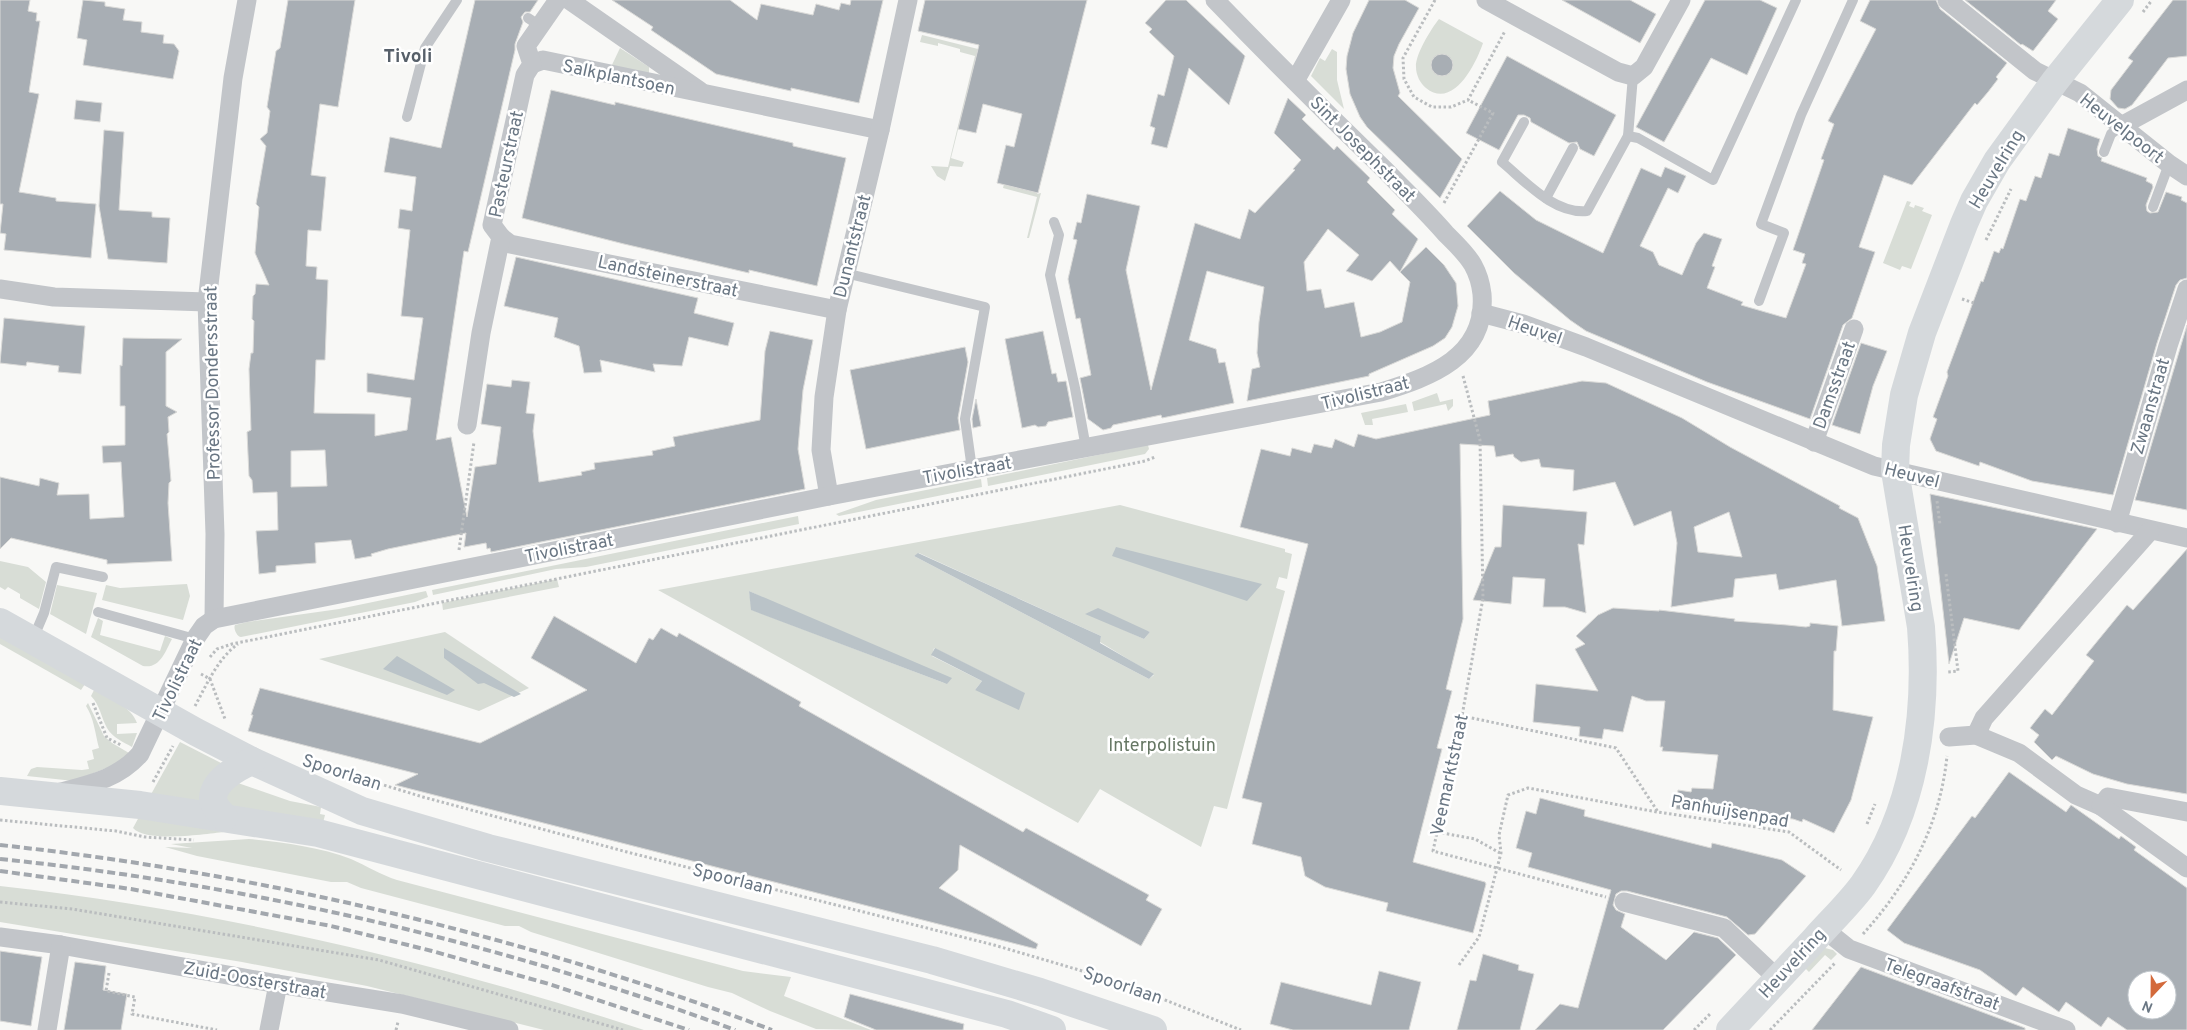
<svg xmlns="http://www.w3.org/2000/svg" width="2187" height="1030" viewBox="0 0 2187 1030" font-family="Overpass,sans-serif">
  <rect width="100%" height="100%" fill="#f8f8f6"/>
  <g fill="#d8ddd6" fill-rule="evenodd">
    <path d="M 1439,19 L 1483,43 C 1476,64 1453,110 1426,88 C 1420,83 1416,75 1416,67 C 1415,55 1431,29 1439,19 Z"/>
    <polygon points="922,35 978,49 951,158 964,162 962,167 950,166 945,181 937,176 931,166 948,167 975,56 960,52 960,49 938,43 938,46 920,42"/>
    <polygon points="620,48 649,67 649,74 611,67"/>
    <polygon points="1332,49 1337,52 1337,80 1344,109 1311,76 1320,58 1325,61"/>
    <polygon points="1004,184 1037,192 1037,194 1041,193 1029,238 1027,238 1037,197 1003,188"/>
    <polygon points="1907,201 1911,202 1909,206 1914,208 1915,205 1924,208 1922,211 1932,215 1911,269 1902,266 1900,270 1883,263"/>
    <polygon points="1437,393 1440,402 1453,399 1453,406 1448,411 1446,404 1414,411 1412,402"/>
    <polygon points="1406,404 1408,412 1372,419 1373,425 1365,425 1361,413"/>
    <polygon points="1146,445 1148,445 1149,449 1145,454 988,486 987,478"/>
    <polygon points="981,479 982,487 839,516 836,514 876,500"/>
    <path d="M 1120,505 L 1285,549 L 1285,552 L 1292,554 L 1287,579 L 1279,577 L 1276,588 L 1285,591 L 1227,809 L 1214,806 L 1201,847 L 1100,789 L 1078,823 L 658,590 ZM 919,553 L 1101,636 L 1100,642 L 1154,675 L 1149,679 L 914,556 ZM 749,591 L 947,684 L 752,610 ZM 1086,613 L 1150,632 L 1144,639 ZM 934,648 L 1024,693 L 975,690 L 982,681 L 932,656 Z"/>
    <polygon points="798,516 799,524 586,567 556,569 433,595 432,590"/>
    <polygon points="0,561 28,567 46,582 39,609 20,598 20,594 8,587 5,590 0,587"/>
    <polygon points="557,579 559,587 443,610 442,603"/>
    <polygon points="187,584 190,596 183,620 102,600 106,585 120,588"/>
    <polygon points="57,585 97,593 86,634 50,614"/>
    <path d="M 426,591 L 428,597 L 415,602 L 241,637 C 237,637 233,628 235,625 L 247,622 L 339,609 Z"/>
    <path d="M 98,618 L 103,621 L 100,635 L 160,651 L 165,636 L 172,639 C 165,652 160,669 143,666 L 91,637 Z"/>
    <polygon points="445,632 529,688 479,711 319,659"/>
    <polygon points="0,636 85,684 81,690 0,644"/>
    <path d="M 94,690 C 109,698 131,706 137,723 L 117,724 L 117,734 L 137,733 L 132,747 C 123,742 112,737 107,728 C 101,717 100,705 91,696 Z"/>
    <path d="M 88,703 L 104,736 L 112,743 L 129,753 L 121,762 L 74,781 L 27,776 L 31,769 L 37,767 L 82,770 L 89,769 L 87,761 L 94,759 L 92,750 L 99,748 C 95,733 94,718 86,706 Z"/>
    <polygon points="180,742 223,764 207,802 149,798"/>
    <polygon points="238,783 290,801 321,807 320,814 325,815 323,823 231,806 227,803 225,791"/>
    <polygon points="1728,814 1782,818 1780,827 1728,817"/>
    <path d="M 139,817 L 224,832 C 205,834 146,843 133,828 Z"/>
    <path d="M 249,839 C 282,842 320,847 351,859 C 367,866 381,875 397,880 L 743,971 L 791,977 L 784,996 L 871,1030 L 816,1029 L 770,1011 L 732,993 L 708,987 L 531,932 L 519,926 L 505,926 L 361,888 L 347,882 L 331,882 L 197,856 L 165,847 L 192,848 L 171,844 Z"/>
    <path d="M 0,886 C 220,911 434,961 644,1030 L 544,1030 L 367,986 L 242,962 L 0,922 Z"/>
    <polygon points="1825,948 1833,950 1837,954 1831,960 1825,955 1809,972 1802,965 1822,949"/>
  </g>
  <g fill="#bac3c8">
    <polygon points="1116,547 1262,584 1247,601 1112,556"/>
    <polygon points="918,553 1101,636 1100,643 1154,674 1149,679 914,556"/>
    <polygon points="749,591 952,678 947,684 751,610"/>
    <polygon points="1098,608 1150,632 1144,639 1085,614"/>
    <polygon points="444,648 521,694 514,697 484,683 478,684 444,658"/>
    <polygon points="935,648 1025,693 1019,710 975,690 982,681 931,655"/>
    <polygon points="397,656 455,690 447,695 383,669"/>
  </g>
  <g fill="#a8aeb4" stroke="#dadad8" fill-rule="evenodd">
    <polygon points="0,0 30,0 28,11 37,13 36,21 40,21 29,92 39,94 19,192 56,198 56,201 96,204 91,258 4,250 6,234 0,233 3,204 0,204"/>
    <polygon points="83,0 105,2 105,6 125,9 123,20 142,22 141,32 164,35 163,43 174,44 179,51 173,79 83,65 87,40 77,38"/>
    <path d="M 288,0 L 355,0 L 338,107 L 320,104 L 311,175 L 326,177 L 321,231 L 308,230 L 306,266 L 317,267 L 316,279 L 328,280 L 325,360 L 316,360 L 314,413 L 375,414 L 375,436 L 407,430 L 411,398 L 367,392 L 367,373 L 414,380 L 423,318 L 401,316 L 410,230 L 398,228 L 400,209 L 412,211 L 416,177 L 384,172 L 390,137 L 441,148 L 475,0 L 538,0 L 530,12 L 525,12 L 521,17 L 523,22 L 515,44 L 515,50 L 468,252 L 464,251 L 436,440 L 451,437 L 467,517 L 475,467 L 496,464 L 501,427 L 481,424 L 487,384 L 511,387 L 512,380 L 530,382 L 526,413 L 535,414 L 533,431 L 539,482 L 582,475 L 581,472 L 595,469 L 594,463 L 653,455 L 652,451 L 675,446 L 673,437 L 760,420 L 765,351 L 770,331 L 813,340 L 803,390 L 798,449 L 805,489 L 491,552 L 490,548 L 487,549 L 486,543 L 464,547 L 466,533 L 388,549 L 371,554 L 372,556 L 355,559 L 351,540 L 315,543 L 316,563 L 276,566 L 276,572 L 259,574 L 256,531 L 278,530 L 277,492 L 253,493 L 252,480 L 249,476 L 247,432 L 251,430 L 249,369 L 251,353 L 253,353 L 254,321 L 252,319 L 253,296 L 255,294 L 256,284 L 269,285 L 255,253 L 259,207 L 256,204 L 266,146 L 260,139 L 267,133 L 270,111 L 267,107 L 276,51 L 280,48 ZM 325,450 L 327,486 L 291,487 L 291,451 Z"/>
    <polygon points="612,0 730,0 757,20 761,4 813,15 816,4 839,10 841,3 850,5 851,0 883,0 859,103 791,88 791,91 716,74 651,30 653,27"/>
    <polygon points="925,0 1087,0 1038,193 997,183 1006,145 1014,147 1022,114 983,104 976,133 958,129 979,45 918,31"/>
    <polygon points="1166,0 1186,0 1245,56 1229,105 1189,68 1167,148 1151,144 1155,128 1150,126 1158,94 1164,96 1174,56 1149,32 1152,29 1145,23"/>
    <polygon points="1369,0 1405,0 1419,8 1399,44 1394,56 1393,68 1400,93 1398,96 1462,159 1440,198 1367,127 1360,117 1350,94 1346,69 1347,56 1353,33"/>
    <polygon points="1562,0 1630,0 1656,14 1640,43"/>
    <polygon points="1705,0 1760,0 1777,8 1747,75 1711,58 1664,142 1636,127"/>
    <polygon points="1870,0 1936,0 1940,9 2007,63 1996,77 1998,79 1988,92 1977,105 1975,103 1912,185 1884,175 1859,247 1875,252 1852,318 1843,325 1810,419 1707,382 1586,331 1570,320 1514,273 1467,226 1500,191 1536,220 1603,253 1641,168 1661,177 1665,167 1686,176 1678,193 1668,188 1640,246 1653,252 1659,265 1682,275 1696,243 1704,233 1722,239 1712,266 1715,267 1707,288 1743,302 1741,305 1786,318 1806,264 1802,263 1805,254 1793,250 1824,160 1821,159 1834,124 1828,121 1876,29 1860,21"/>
    <polygon points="1965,0 2056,0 2048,11 2058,19 2033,51 2022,44 2021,45"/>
    <polygon points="2173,0 2187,0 2187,56 2168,58 2132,105 2125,109 2118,108 2110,99 2111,90 2133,61 2128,58"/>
    <circle cx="1442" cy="65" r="11"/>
    <polygon points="1507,56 1616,115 1594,156 1580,149 1577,142 1569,143 1531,122 1530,118 1524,115 1518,115 1499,150 1466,133"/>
    <polygon points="551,90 615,105 615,102 793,143 793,146 846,158 817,286 749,270 749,273 624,244 522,218"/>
    <polygon points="1288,98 1306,115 1302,119 1334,150 1337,146 1370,178 1367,182 1395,210 1392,214 1418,239 1400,272 1390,261 1372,281 1346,271 1359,255 1328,229 1304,262 1307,291 1321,289 1325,308 1354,302 1361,337 1380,332 1402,322 1410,282 1400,272 1426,247 1444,265 1456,283 1458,306 1452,327 1445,338 1433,346 1369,374 1369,376 1247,401 1252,369 1260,367 1257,353 1259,322 1264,287 1207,271 1189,340 1216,349 1219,363 1225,362 1234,403 1162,418 1161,415 1113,425 1111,428 1103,430 1088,419 1080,378 1091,375 1080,318 1076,319 1068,279 1077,240 1073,239 1077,222 1081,223 1087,194 1140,206 1126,270 1151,390 1195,223 1240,239 1249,209 1255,213 1295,170 1293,169 1301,160 1274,133"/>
    <polygon points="76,100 102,103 100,122 74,119"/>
    <polygon points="2068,128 2100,139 2097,149 2098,156 2102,158 2101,161 2147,178 2146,181 2152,184 2153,187 2146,205 2147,211 2150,213 2158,212 2166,192 2182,197 2181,200 2187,203 2187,278 2180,280 2176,285 2157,343 2113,495 2032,481 1980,462 1979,466 1936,451 1930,439 1937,419 1933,417 1948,376 1947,372 1981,281 1983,282 1994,251 1999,253 2001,248 2003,249 2020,199 2026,201 2035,176 2041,178 2049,153 2059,156"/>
    <polygon points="104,130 124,132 119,210 152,212 152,217 170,218 167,263 108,259 99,206"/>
    <polygon points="516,257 698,298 694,313 734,323 728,346 689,337 682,366 653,364 655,372 600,360 602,372 584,373 579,346 554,337 558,318 504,306"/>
    <polygon points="4,318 85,326 81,374 58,372 59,366 27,362 26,366 0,363"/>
    <polygon points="2187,325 2187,510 2135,500"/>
    <polygon points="1043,331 1052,374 1056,373 1058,382 1066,381 1073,417 1048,422 1046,426 1038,427 1035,425 1022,428 1005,339"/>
    <polygon points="123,338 182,339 166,352 166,406 177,412 168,417 169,432 167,434 171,481 169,483 168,503 172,561 107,564 107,560 11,538 0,549 0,477 39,486 40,478 59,483 57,495 89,494 90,519 124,517 121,462 103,463 102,446 125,445 125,406 120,406 120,365 122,366"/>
    <polygon points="1861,343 1887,351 1873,386 1860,434 1832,425"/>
    <polygon points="965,347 968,362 958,418 960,430 866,449 850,370"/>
    <path d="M 1582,381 L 1606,383 L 1682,418 L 1730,447 L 1840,506 L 1839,508 L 1858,518 L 1877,566 L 1885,621 L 1842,626 L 1836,580 L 1779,590 L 1776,574 L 1735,579 L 1733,597 L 1671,607 L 1677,543 L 1671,511 L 1634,526 L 1615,482 L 1573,491 L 1574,470 L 1541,467 L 1539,459 L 1521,462 L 1514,457 L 1513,454 L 1496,457 L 1494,446 L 1460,444 L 1463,619 L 1446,689 L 1452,691 L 1437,748 L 1442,749 L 1413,862 L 1485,882 L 1486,884 L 1473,933 L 1386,911 L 1388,903 L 1325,887 L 1305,876 L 1301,857 L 1252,844 L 1262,803 L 1242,798 L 1308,544 L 1240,527 L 1261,449 L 1290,456 L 1292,448 L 1311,453 L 1314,444 L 1332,448 L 1335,439 L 1354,447 L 1358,434 L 1376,439 L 1490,415 L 1488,401 ZM 1729,512 L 1742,557 L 1698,552 L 1694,527 Z"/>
    <polygon points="976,399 981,426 973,428 972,419"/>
    <polygon points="1930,494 2097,529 2019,630 1964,618 1949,664"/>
    <polygon points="1503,505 1587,512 1584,545 1578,544 1586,613 1565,607 1543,607 1545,579 1513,577 1511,604 1473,600 1495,547 1501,547"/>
    <polygon points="2187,549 2187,794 2127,784 2093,774 2056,756 2052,760 2034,742 2039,735 2030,728 2045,709 2052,715 2094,661 2086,655 2127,605 2133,610"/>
    <polygon points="1613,608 1659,611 1659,610 1735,619 1734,621 1787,625 1806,627 1810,626 1810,623 1838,626 1836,651 1834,651 1833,710 1873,717 1851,800 1834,833 1803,819 1802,822 1793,819 1676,809 1678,790 1691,792 1692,788 1713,789 1718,755 1662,751 1663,747 1660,747 1665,701 1646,701 1632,696 1623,732 1604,729 1602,739 1579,736 1580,727 1533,722 1536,684 1598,691 1575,649 1585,644 1576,636 1598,615"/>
    <polygon points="554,616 636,663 649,638 653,640 661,628 677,637 679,633 801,702 799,706 1023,832 1026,828 1149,895 1146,900 1162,909 1141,946 960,845 958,870 939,888 1038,944 1036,949 395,785 418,774 248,731 253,715 251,715 260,688 480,743 587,690 531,658"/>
    <path d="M 2009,772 L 2066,812 L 2071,805 L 2119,839 L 2121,836 L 2136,847 L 2134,850 L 2187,888 L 2187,1030 L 2127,1030 L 2108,1017 L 2101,1027 L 2066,1002 L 2059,1012 L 2023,987 L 2016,996 L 1980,970 L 1904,943 L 1887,930 L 1972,816 L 1975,818 ZM 2137,980 L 2167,980 L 2167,1010 L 2137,1010 Z"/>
    <polygon points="1540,798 1585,810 1584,816 1711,848 1712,843 1782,860 1806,876 1755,934 1748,935 1727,917 1627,891 1621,891 1616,894 1613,905 1616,910 1625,914 1621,927 1666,960 1694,932 1718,938 1736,955 1663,1030 1535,1030 1560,1004 1578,1008 1611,890 1528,867 1532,853 1516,848 1526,811 1536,814"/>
    <polygon points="0,951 42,957 31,1026 0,1021"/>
    <polygon points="1483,954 1519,965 1518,970 1534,974 1520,1030 1457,1030 1470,980 1476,981"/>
    <polygon points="75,962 106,966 103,990 127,994 121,1030 64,1030"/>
    <polygon points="1861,967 2025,1028 2025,1030 1812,1030"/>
    <polygon points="1379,971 1421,982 1409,1030 1293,1030 1270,1024 1281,982 1371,1005"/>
    <polygon points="850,994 964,1024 963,1030 876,1030 844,1017"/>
  </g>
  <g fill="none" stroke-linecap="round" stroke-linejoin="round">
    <g stroke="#babdbf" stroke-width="3" stroke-dasharray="2.5 2.5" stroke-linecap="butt">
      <polyline points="1435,0 1403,58 1404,79 1414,97 1432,107 1451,107 1468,100 1505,31"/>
      <polyline points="2143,12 2152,0"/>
      <polyline points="1444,203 1493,113 1468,100"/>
      <polyline points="1986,240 2011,189"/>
      <polyline points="1962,299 1974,303"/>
      <polyline points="1463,376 1480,440 1483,598 1462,716 1433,851 1606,897"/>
      <polyline points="1937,501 1940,525"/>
      <polyline points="459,550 474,442"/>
      <polyline points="1946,574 1958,671 1947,672"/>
      <polyline points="210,657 217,649 232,644 1145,461 1155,457"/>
      <polyline points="201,674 210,679 225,719"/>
      <polyline points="93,703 107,738 121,745"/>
      <path d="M 195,706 C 207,684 218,658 238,644"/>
      <polyline points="1462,716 1616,748 1658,812 1789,832 1841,870"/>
      <polyline points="341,772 423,797 627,852 994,945 1069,967 1122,983 1241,1030"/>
      <polyline points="153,782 173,746"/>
      <polyline points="0,820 116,831 145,837 194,840"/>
      <polyline points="1867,824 1875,804"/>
      <polyline points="1437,832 1475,839 1500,853"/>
      <polyline points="0,902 72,909 379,960 623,1030"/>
      <path d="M 1863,934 C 1909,883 1940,825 1947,756"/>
      <polyline points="1459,965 1479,937 1501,853 1499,835 1508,795 1528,788 1657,812"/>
      <polyline points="109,973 106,991 135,997 132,1014 217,1030"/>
      <polyline points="396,1030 398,1022"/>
      <polyline points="1694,1030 1711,1013"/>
      <polyline points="1770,1030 1836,962"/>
    </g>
    <g stroke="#c2c5c9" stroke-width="10">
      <polyline points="528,18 540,26"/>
      <polyline points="407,117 425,48 457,0"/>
      <path d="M 1524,122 L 1502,162 C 1526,182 1554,214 1587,211 L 1628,136 L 1633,76"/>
      <polyline points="1628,136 1638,138 1713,180 1796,0"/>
      <polyline points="2104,152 2111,134 2121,126"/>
      <polyline points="1546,198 1573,148"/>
      <polyline points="2153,207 2169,164"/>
      <polyline points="1054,222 1059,235 1050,275 1075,388 1086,448"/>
      <polyline points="845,273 985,307 965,419 972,469"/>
      <polyline points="1759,301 1784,233 1761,224 1801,115 1853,0"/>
      <polyline points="98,612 195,639"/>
      <polyline points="33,639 44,613 56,567 103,577"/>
    </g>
    <g stroke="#c2c5c9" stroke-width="19">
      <polyline points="569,0 700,91"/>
      <polyline points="1486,0 1618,72 1633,76 1644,67 1681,0"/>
      <polyline points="1947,0 2035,71 2080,93 2169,164 2187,176"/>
      <polyline points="532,64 543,60 880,130"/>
      <polyline points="1295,81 1341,0"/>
      <polyline points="2121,126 2187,90"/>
      <polyline points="501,237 510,244 837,310"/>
      <polyline points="0,289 54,297 207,302"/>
      <polyline points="1481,313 1523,324 1586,347 1874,466 2187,538"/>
      <polyline points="467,425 481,333 501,237 492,225 525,75 532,64 526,46 558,0"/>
      <polyline points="1814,442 1854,329"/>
      <polyline points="829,496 821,450 824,397 837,310 880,130 908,0"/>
      <polyline points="2117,523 2168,346 2187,289"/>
      <polyline points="214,619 215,534 207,302 233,78 247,0"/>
      <polyline points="1976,735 1984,718 2150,531"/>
      <polyline points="1949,737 1976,735 2019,753 2076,795 2101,806 2108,797 2187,812"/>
      <path d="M 61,792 C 91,784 119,778 140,754 L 195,639 L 204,626 L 214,619 L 829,496 L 1381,392 C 1430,377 1487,357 1482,294 C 1481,285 1478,274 1473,265 C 1466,253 1456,244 1446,234 C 1427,212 1406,192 1386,171 C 1328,115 1271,58 1215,0"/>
      <polyline points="2101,806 2187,868"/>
      <polyline points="1624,902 1724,928 1778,979"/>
      <polyline points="1824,929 1849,949 2066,1030"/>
      <polyline points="0,937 61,945 278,984 402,1004 509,1030"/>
      <polyline points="47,1030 61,945"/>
      <polyline points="269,1030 278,984"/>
    </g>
    <g stroke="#d5d9dc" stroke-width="28">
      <polyline points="0,622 196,732 252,761 362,811 488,848 932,960 1040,992 1153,1030"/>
      <polyline points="0,791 140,805 318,833 1007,1014 1052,1030"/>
      <path d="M 224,817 C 220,812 214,806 213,800 C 212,781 238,767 252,761"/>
      <path d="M 1730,1030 C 1758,1000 1787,969 1815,939 C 1831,921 1849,904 1863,885 C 1915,812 1928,715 1921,627 L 1895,471 L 1896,445 L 1904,395 L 1922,333 L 1964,224 L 1974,201 L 1997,161 L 2055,81 L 2120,0"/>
    </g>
    <g stroke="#a2a7ad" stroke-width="4" stroke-dasharray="8 4" stroke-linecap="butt">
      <path d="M 0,845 C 265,874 523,936 772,1030"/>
      <path d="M 0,859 C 251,885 499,942 735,1030"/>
      <polyline points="0,871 131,889 331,926 432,951 549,984 689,1030"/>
    </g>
  </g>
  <g text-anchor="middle" stroke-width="5" stroke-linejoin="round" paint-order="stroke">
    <g font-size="18" fill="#6a7784" stroke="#fff">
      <text transform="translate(619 77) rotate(12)" y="6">Salkplantsoen</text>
      <text transform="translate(2122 128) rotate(38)" y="6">Heuvelpoort</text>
      <text transform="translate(1363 149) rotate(45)" y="6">Sint Josephstraat</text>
      <text transform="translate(506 164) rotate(-78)" y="6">Pasteurstraat</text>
      <text transform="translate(1996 169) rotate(-59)" y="6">Heuvelring</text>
      <text transform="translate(852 246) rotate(-76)" y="6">Dunantstraat</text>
      <text transform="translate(668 276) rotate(12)" y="6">Landsteinerstraat</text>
      <text transform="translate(1535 330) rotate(19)" y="6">Heuvel</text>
      <text transform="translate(212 383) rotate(-91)" y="6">Professor Dondersstraat</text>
      <text transform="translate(1834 385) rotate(-70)" y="6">Damsstraat</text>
      <text transform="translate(1365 393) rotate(-14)" y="6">Tivolistraat</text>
      <text transform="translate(2150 406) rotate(-74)" y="6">Zwaanstraat</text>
      <text transform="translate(967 470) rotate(-10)" y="6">Tivolistraat</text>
      <text transform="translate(1912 475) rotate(14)" y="6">Heuvel</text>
      <text transform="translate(569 548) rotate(-11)" y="6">Tivolistraat</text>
      <text transform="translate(1911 568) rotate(81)" y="6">Heuvelring</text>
      <text transform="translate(177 680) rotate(-64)" y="6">Tivolistraat</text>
      <text transform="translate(342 772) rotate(18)" y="6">Spoorlaan</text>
      <text transform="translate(1449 775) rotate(-78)" y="6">Veemarktstraat</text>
      <text transform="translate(1730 811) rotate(10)" y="6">Panhuijsenpad</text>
      <text transform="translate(733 879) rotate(14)" y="6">Spoorlaan</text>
      <text transform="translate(1792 963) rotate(-47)" y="6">Heuvelring</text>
      <text transform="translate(255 980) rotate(10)" y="6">Zuid-Oosterstraat</text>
      <text transform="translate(1942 984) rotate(20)" y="6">Telegraafstraat</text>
      <text transform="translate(1123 985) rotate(19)" y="6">Spoorlaan</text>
    </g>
    <g font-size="18" fill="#667764" stroke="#fff">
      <text x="1162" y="751">Interpolistuin</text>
    </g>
    <g font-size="19" font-weight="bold" fill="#57606a" stroke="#fff">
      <text x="408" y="62">Tivoli</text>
    </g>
  </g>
  <g transform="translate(2152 995) rotate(202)"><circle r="24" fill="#ffffff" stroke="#c3c9ce"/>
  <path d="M0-4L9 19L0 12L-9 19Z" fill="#d36a3b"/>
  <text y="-8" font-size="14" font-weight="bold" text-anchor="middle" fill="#6a7784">N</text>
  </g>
</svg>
